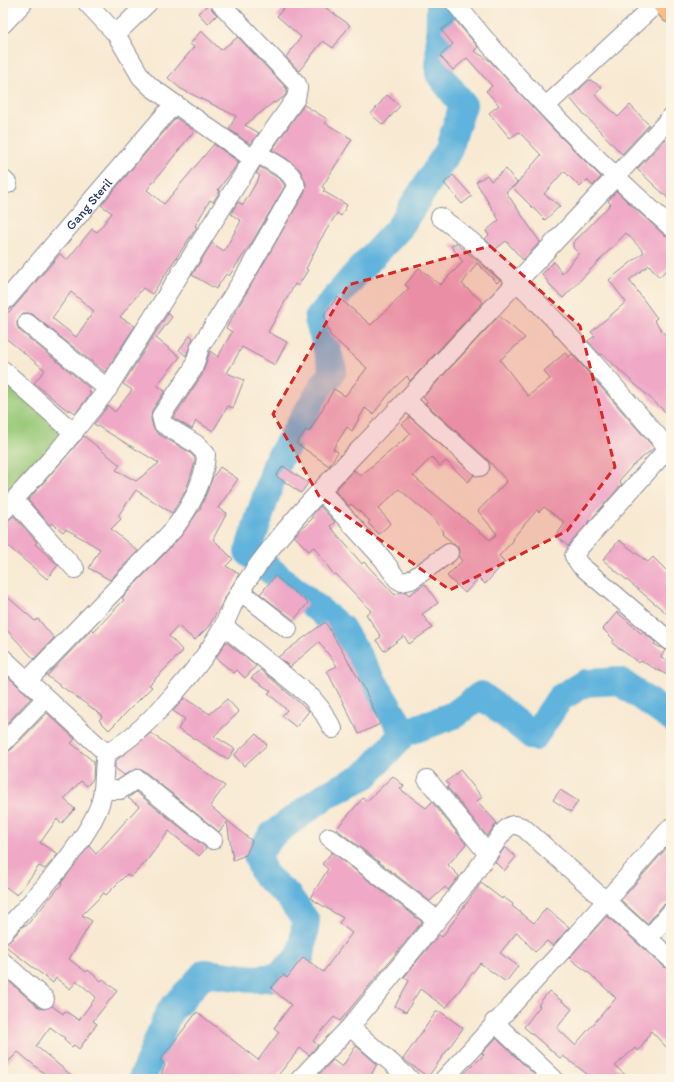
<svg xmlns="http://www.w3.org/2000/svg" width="674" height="1082" viewBox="0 0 674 1082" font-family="Itim,sans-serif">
  <rect width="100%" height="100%" fill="#fcf5e5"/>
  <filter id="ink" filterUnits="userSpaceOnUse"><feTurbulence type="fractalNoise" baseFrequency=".025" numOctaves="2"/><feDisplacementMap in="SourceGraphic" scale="8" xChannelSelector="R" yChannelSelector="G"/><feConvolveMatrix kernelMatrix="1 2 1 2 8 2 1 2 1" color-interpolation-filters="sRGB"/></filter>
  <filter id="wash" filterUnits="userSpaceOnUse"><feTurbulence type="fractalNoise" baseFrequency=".012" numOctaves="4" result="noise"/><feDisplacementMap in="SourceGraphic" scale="16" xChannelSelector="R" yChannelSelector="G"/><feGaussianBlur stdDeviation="0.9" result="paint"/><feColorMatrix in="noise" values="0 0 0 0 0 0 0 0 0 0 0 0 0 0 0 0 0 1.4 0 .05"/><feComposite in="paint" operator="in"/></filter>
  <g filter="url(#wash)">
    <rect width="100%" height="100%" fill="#f8e9d2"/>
    <polygon fill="#96c776" stroke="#587b6a" points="3,373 67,427 3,500"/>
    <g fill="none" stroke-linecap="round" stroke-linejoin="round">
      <g stroke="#61b3dc" stroke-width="28">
        <polyline points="404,733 341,628 248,552 277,462 333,370 318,319 354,276 399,228 448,151 463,105 439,74 440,3"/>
        <polyline points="142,1079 169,1012 205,973 253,979 277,977 301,956 306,921 289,897 264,874 257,855 273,834 325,796 366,775 404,733 454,715 481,695 534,737 560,698 585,683 619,681 671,718"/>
      </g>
    </g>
    <g id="blocks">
      <g fill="#efa8c6" fill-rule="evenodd">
        <polygon points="210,3 212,10 217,15 208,24 198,13"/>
        <polygon points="288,3 319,3 350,25 333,48 323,41 299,71 286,57 301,37 277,16"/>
        <polygon points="455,20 478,47 474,51 489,60 551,127 601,177 593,186 587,180 580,187 564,171 544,194 560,206 545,220 513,188 541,155 519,132 510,138 489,113 499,105 486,91 492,86 467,58 453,70 440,56 453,44 441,30"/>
        <polygon points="201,31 221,50 238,37 287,89 285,96 275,103 274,102 245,125 259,133 250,144 229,129 236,116 181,89 168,78 194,47 190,44"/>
        <polygon points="590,80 602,87 595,95 618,117 630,105 649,125 622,154 579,109 570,98"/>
        <polygon points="387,95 400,106 383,125 371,114"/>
        <polygon points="304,105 327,119 325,123 352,139 322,187 325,189 323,191 347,205 341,216 337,213 319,242 306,269 308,270 298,286 295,284 268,332 287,342 275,365 242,347 227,373 244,380 233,408 228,406 213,431 196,421 192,429 173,418 202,375 210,351 218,357 232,332 226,328 305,192 306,184 300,170 287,159 272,150"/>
        <path d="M 176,118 L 194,131 L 147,190 L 164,204 L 214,144 L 239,162 L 218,190 L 220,191 L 213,202 L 210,200 L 195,226 L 197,227 L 152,294 L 143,288 L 120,317 L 135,326 L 105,372 L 33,315 L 28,313 L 23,313 L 17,321 L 17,326 L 20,331 L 91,389 L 89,391 L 91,393 L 76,413 L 69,409 L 68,411 L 34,383 L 45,370 L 3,336 L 3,311 L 9,312 L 15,306 L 60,254 L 67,260 L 92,229 L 97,232 L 112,213 L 101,205 ZM 71,292 L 94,311 L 76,337 L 52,318 Z"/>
        <polygon points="671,134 671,201 637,169"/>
        <polygon points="260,167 280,179 285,186 251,244 229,276 226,274 216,289 192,275 212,243 224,251 241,221 231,214 238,202 243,205 260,176 256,173"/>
        <polygon points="506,169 517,183 506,192 540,242 523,260 506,241 496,249 485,239 489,235 486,231 499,220 476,182 487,175 491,181"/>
        <polygon points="453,175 472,196 462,204 444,183"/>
        <polygon points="616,191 664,235 671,237 671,266 659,277 649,265 629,280 657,318 654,320 671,343 671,417 602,354 601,355 588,341 595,336 591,332 626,302 609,280 644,252 626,233 563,298 553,289 542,274 554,262 562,274 579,253 573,248 573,243 611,204 608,201"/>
        <polygon points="456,243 500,280 497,283 477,263 462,284 483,302 410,381 407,376 394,388 373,414 365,408 352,431 347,427 333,449 338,452 329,466 296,443 306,430 309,432 334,389 345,396 367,368 330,335 324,314 338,297 371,325 409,288 405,285 419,268 440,285 463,262 451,246"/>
        <polygon points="168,313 172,317 156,338 180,357 157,385 165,391 152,410 151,419 153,427 157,433 189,452 195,458 195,463 186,490 172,513 136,490 118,516 121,519 111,529 138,551 110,580 89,568 100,549 66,529 63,532 52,523 50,525 28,500 84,436 120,465 116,470 136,481 159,463 94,424 108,406 115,412 132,390 123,384"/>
        <polygon points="499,316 525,338 500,360 528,396 550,379 544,371 565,353 569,357 572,354 654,448 632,466 619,481 622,484 568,546 556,536 565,523 544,507 539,512 537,510 512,539 513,541 499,556 505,562 485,584 479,578 465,593 447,576 462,561 459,557 460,552 458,547 442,534 444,532 432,517 399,489 378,509 391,523 379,534 368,523 370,521 351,504 349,506 335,491 354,470 360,476 411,434 402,424 410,417 474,475 468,482 446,461 440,466 432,457 413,476 490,540 497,534 478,511 507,481 487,459 425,403 427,402 423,397"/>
        <polygon points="190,335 193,338 186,356 179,350"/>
        <polygon points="283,466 308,483 301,493 276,476"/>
        <polygon points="220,467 238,479 218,508 227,513 213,539 233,559 226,566 239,574 209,626 195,640 178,626 169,636 183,651 149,685 152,687 109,730 99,720 103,716 47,676 92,629 94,631 124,600 122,598 181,536 200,509 213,477"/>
        <polygon points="320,506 335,522 330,526 362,564 364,562 395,595 400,592 406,592 409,595 425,584 438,603 422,614 432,628 409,644 404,636 384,651 376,640 381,637 366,614 371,611 336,574 334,575 314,547 309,551 294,536 313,518 312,516"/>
        <polygon points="14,516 37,542 35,544 58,565 47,579 3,542 3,524"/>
        <polygon points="619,540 648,562 653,557 671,575 671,617 603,560"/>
        <polygon points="275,576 308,603 294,620 260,594"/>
        <polygon points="3,593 35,621 38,619 54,638 34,659 3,626"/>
        <polygon points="617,612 642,634 643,632 655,642 654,644 665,650 661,657 671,662 671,677 641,661 639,663 612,643 614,640 603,629"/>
        <polygon points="325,622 364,688 380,724 359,734 327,671 337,666 319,642 290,667 278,657"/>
        <polygon points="226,642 256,666 245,678 237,670 234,673 216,658"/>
        <polygon points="261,670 309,711 296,727 282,716 287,710 268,693 271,691 251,678"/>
        <polygon points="3,672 31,698 8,722 3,718"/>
        <polygon points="184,698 210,714 227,699 239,712 214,736 235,749 228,759 178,729 185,719 173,711"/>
        <polygon points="47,713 75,739 71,743 94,762 93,779 87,786 81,781 64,799 75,809 61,824 57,819 40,843 58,854 45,869 39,866 17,895 3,885 3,753 11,750"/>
        <polygon points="151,733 225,786 210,806 252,841 246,855 233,860 227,822 219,832 144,771 137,769 124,775 115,768 115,762 119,758"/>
        <polygon points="256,734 267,745 244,766 234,755"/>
        <polygon points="460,770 482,797 477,801 497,823 487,836 447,787 449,785 446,782"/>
        <polygon points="393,776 404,786 400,789 426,808 432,802 466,844 448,865 459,876 448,890 445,887 430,901 336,829 363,798 367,801"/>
        <polygon points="560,790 578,801 571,812 553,800"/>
        <polygon points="136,792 206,848 199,856 169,831 145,863 131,877 127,874 106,895 104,893 82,915 92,921 69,959 86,972 88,970 101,981 103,979 117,991 93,1021 97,1024 79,1049 74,1045 72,1047 64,1040 65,1038 50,1027 36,1046 76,1079 51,1079 18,1052 3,1067 3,976 38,1007 43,1009 52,1006 63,1014 65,1011 79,1020 96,997 77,981 70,989 56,978 53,983 3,944 11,940 24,925 26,926 62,884 61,883 89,846 96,854 139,806 128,798"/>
        <polygon points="671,843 671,902 663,905 647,924 621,900"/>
        <polygon points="505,847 516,857 504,871 495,862"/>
        <polygon points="332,852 422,922 340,1021 334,1017 313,1041 318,1045 309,1055 300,1048 275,1079 159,1079 165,1065 160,1060 197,1012 258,1060 279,1032 274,1028 291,1005 271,988 283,975 287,978 303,957 323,972 352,933 339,923 343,918 310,898 328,869 322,864"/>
        <polygon points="481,883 502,899 503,897 513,904 512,906 534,923 546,908 569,927 553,946 547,941 535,952 517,932 500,953 518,966 506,982 480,963 446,1008 420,989 406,1012 395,1006 409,981 404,977 439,935 442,937"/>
        <polygon points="607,916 664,967 671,969 671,1052 651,1031 639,1051 635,1048 615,1066 630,1079 583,1079 587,1074 563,1056 561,1059 524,1027 540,1006 538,1005 549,991 572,1009 557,1028 575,1045 616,998 589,973 569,958"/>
        <polygon points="436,1012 441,1012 463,1028 428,1077 403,1059"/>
        <polygon points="496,1038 539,1079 458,1079 484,1055 482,1053"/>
        <polygon points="356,1046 377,1064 369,1079 315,1079 333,1060 342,1067"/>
      </g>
    </g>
  </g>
  <g filter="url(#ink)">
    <use href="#blocks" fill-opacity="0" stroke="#8a8c98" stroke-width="1"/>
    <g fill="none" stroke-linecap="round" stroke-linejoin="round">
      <defs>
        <g id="street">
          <polyline points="87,3 116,34 141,77 151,87 253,159"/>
          <path d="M 455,3 C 520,84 593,158 671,227"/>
          <polyline points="3,24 23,3"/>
          <polyline points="116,34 148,3"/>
          <polyline points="546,106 657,3"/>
          <polyline points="3,179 8,184"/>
          <path d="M 440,217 C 527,280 597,367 668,448"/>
          <path id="s1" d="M 3,301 L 7,299 L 174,104"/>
          <polyline points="27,323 108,389"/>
          <polyline points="3,370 74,433"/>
          <polyline points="406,400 480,467"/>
          <polyline points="671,445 579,548 574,556 580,565 671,642"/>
          <polyline points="321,491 383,559 397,579 402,582 411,580 449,553"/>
          <polyline points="14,500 75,569"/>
          <polyline points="3,512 59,450 104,394 253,159 296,98 298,88 297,84 220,3"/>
          <polyline points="240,591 288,629"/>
          <polyline points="224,626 312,698 321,709 333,729"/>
          <polyline points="3,658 106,753"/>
          <path d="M 27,681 L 173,530 C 189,509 205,482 206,454 L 196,444 L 163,424 L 161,416 L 193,369 L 200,347 L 246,274 L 296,187 C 294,170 271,162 257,153"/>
          <polyline points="3,743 46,698"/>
          <polyline points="427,779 487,853"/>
          <polyline points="103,790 120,790 137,779 213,840"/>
          <polyline points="329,837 437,920"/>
          <path d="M 3,933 C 33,899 88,843 101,801 C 105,786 103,769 106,753 C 142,737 200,667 220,632 C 228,619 232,603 241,590 C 283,524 342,469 395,412 C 487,313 580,216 671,117"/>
          <polyline points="648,939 671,912"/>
          <polyline points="3,962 45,999"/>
          <polyline points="494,1022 554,1079"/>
          <polyline points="350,1027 410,1079"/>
          <path d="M 300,1079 L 350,1027 L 469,881 L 503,832 C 511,824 514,823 524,828 L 671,959"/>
          <polyline points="444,1079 561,952 671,827"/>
        </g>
        <polyline id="primary" points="663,3 671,12"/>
      </defs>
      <use href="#street" stroke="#8a8c98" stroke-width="20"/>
      <use href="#primary" stroke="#8a8c98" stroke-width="24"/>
      <use href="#street" stroke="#fff" stroke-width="18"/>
      <use href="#primary" stroke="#f8bd89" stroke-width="22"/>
    </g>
  </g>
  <path fill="#d62828" fill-opacity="0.2" stroke="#d62828" stroke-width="3" stroke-dasharray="8 5" stroke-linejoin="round" d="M 490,246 L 580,326 L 615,467 L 567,531 L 450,590 L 319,496 L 273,414 L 348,285 Z"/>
  <g text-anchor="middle" stroke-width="3" stroke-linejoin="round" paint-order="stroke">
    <g font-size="13" fill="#1b2f5e" stroke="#fcf5e5">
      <text dy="5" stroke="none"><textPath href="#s1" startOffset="130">Gang Steril</textPath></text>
    </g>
  </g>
  <rect width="674" height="1082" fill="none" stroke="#fcf5e5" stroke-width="16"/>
</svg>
